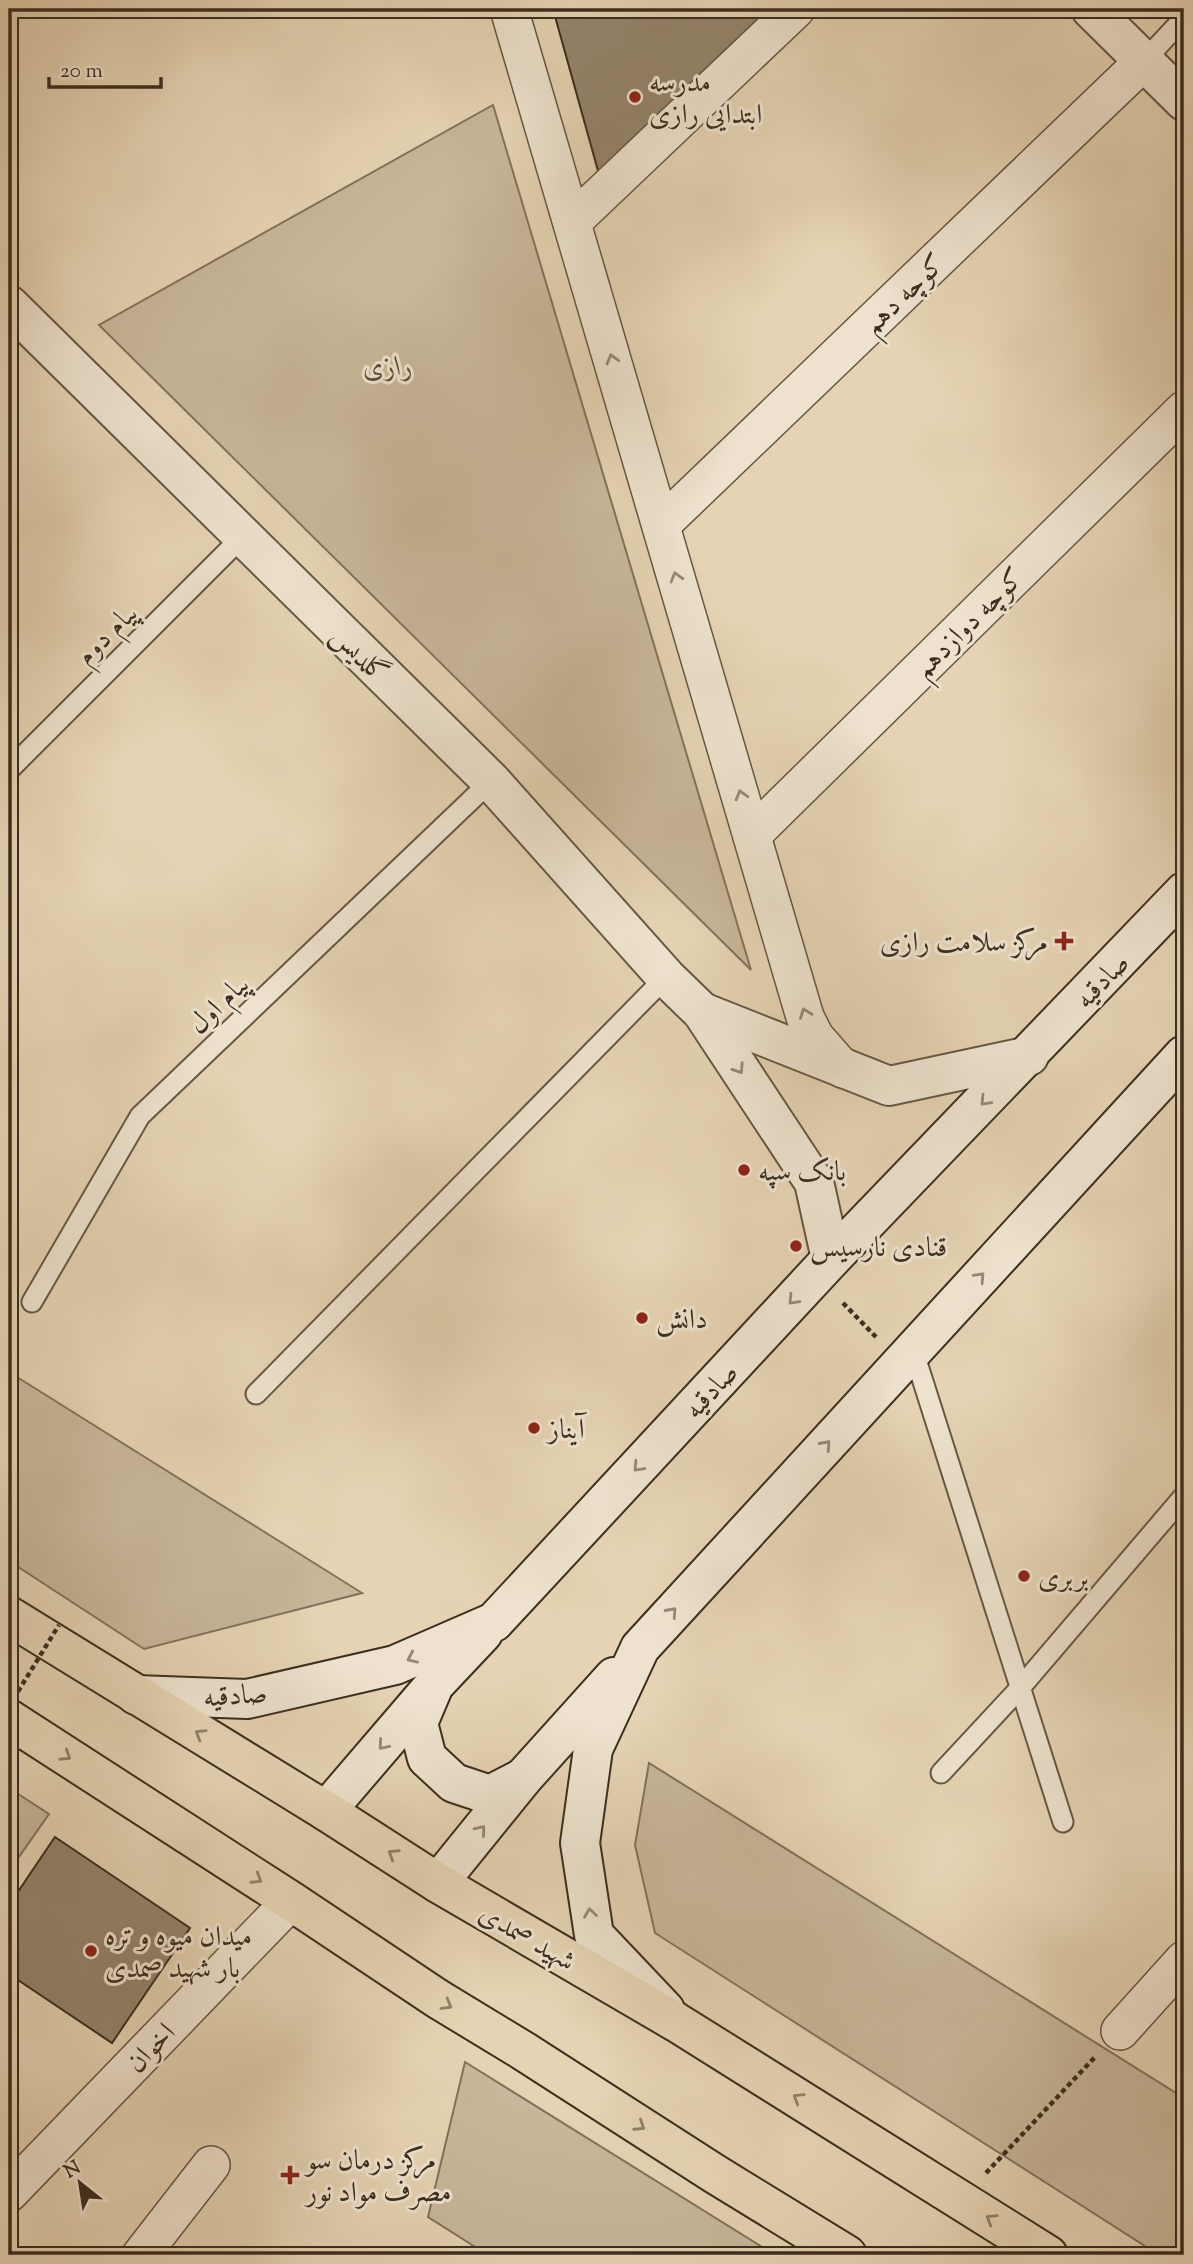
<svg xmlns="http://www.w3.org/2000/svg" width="1193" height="2264" viewBox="0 0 1193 2264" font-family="'Sorts Mill Goudy',Amiri,serif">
  <rect width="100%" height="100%" fill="#e5d3b3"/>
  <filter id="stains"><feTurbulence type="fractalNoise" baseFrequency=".00286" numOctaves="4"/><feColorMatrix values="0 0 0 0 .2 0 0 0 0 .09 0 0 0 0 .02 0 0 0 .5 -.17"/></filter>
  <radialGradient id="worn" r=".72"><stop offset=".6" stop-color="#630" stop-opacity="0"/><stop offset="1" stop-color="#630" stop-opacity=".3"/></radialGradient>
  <g fill="#c8b79a" stroke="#82725c" stroke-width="2">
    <polygon points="493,105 751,970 99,325"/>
    <polygon points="9,1372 362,1593 144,1649 9,1561"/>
    <polygon points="649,1763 1184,2098 1184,2255 1159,2255 655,1933 635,1845"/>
    <polygon points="9,1788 49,1814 9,1871"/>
    <polygon points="465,2062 775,2255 488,2255 428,2217"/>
  </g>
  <g fill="#94846c" stroke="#3c2e1f" stroke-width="2">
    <polygon points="553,9 782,9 602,185"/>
    <polygon points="55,1837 190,1928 112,2043 9,1974 9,1905"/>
  </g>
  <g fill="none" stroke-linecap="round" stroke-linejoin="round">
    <defs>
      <g id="service">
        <polyline points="1144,61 1184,18"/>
        <polyline points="9,770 243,536"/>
        <polyline points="32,1302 140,1116 491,781"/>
        <polyline points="913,1350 1063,1822"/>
        <polyline points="256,1394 666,977"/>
        <polyline points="941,1773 1020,1688 1184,1496"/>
      </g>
      <g id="minor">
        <polyline points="509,9 805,1017 815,1037 843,1069"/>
        <polyline points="572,222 796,9"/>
        <polyline points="661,525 1144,61"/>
        <polyline points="752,835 1184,410"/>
        <polyline points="1120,2031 1184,1960"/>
        <polyline points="9,2193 291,1901"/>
        <polyline points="141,2255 211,2165"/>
      </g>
      <g id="tertiary">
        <polyline points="1091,9 1184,101"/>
        <polyline points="9,305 491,781 666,977 702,1012 814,1182 831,1259"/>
        <polyline points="702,1012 889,1086 1029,1056"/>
      </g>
      <g id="secondary">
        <polyline points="432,1690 418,1723 427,1758 454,1783 490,1795 523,1778"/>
        <polyline points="136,1695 247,1699 395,1665 494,1622 831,1259 1184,892"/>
        <polyline points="326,1811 434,1685 483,1633"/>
        <polyline points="438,1883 523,1778 614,1677"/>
        <polyline points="665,2010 594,1935 580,1843 593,1749 640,1648 1184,1055"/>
      </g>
      <g id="primary">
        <polyline points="9,1616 326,1811 438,1883 676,2022 1048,2255"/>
        <polyline points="9,1719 291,1901 438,1999 522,2050 715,2174 847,2255"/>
      </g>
    </defs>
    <use href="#service" stroke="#665744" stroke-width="23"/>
    <use href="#minor" stroke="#665744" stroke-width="40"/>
    <use href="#tertiary" stroke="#665744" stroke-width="42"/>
    <use href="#secondary" stroke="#3c2e1f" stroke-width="42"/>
    <use href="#primary" stroke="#3c2e1f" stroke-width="42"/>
    <g stroke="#3c2e1f" stroke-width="4.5" stroke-dasharray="5 3.5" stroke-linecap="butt">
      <polyline points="843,1303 876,1337"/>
      <polyline points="986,2173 1095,2057"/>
    </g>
    <use href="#service" stroke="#eee2ce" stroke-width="19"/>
    <use href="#minor" stroke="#eee2ce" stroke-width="37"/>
    <use href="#tertiary" stroke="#eee2ce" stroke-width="38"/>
    <use href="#secondary" stroke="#eee2ce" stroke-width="38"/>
    <use href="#primary" stroke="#e5d3b3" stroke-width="38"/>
    <polyline stroke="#3c2e1f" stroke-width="4.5" stroke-dasharray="5 3.5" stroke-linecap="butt" points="9,1706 59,1625"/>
  </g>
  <defs><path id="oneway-chevron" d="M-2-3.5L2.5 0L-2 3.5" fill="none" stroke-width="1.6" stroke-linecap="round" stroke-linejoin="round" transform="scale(1.75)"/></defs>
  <g stroke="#958876">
    <use href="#oneway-chevron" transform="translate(612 359) rotate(-106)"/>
    <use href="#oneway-chevron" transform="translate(676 577) rotate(-106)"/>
    <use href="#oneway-chevron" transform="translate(741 795) rotate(-106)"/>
    <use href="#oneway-chevron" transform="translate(805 1013) rotate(-110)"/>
    <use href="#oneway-chevron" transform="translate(739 1069) rotate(57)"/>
    <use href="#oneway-chevron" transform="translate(985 1101) rotate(134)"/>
    <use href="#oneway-chevron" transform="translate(980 1277) rotate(-47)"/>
    <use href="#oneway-chevron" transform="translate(793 1300) rotate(133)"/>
    <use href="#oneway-chevron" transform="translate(826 1445) rotate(-48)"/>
    <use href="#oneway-chevron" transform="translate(638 1467) rotate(133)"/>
    <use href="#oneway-chevron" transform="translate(672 1612) rotate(-48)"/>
    <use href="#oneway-chevron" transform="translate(412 1658) rotate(156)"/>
    <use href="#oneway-chevron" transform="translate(383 1745) rotate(131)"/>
    <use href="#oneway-chevron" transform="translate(481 1830) rotate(-51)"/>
    <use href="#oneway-chevron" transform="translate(590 1913) rotate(-98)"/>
  </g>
  <g stroke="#908069">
    <use href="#oneway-chevron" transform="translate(200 1734) rotate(-149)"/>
    <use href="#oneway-chevron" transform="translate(66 1756) rotate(33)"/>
    <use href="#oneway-chevron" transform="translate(393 1854) rotate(-147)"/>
    <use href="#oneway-chevron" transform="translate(257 1879) rotate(33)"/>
    <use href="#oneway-chevron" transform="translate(447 2005) rotate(31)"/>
    <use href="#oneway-chevron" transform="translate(798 2098) rotate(-148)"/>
    <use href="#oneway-chevron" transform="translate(640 2126) rotate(33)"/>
    <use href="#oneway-chevron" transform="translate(991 2219) rotate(-148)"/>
  </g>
  <g fill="#8f2418" stroke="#eee2ce" stroke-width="2.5">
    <circle cx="635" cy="97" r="7"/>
    <path d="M1060.5 930.5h7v7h7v7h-7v7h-7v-7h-7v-7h7z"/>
    <circle cx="744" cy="1170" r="7"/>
    <circle cx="796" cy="1246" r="7"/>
    <circle cx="642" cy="1318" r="7"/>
    <circle cx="534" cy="1428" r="7"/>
    <circle cx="1024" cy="1576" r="7"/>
    <circle cx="91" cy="1951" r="7"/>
    <path d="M286.5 2164.5h7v7h7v7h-7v7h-7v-7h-7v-7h7z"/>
  </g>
  <g text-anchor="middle" stroke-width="6" stroke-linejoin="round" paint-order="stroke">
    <g font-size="28" fill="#3c2e1f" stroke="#eee2ce" text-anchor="start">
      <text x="649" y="91">مدرسه<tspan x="649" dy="32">ابتدایی رازی</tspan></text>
      <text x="1048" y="951" text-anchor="end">مرکز سلامت رازی</text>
      <text x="758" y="1180">بانک سپه</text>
      <text x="810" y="1256">قنادی نارسیس</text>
      <text x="656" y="1328">دانش</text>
      <text x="548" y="1438">آیناز</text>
      <text x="1038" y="1586">بربری</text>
      <text x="105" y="1945">میدان میوه و تره<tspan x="105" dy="32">بار شهید صمدی</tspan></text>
      <text x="306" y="2169">مرکز درمان سو<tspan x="306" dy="32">مصرف مواد نور</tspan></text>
    </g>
    <g font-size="28" fill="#3c2e1f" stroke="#eee2ce">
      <text transform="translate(903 293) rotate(-44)" y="10">کوچه دهم</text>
      <text transform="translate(968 622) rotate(-45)" y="10">کوچه دوازدهم</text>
      <text transform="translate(106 633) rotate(-45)" y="10">پیام دوم</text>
      <text transform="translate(361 653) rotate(45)" y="10">گلدیس</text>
      <text transform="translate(1101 980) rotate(-46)" y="10">صادقیه</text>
      <text transform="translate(218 1003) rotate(-44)" y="10">پیام اول</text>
      <text transform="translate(710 1390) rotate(-47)" y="10">صادقیه</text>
      <text transform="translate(235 1694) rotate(-4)" y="10">صادقیه</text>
      <text transform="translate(528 1936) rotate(30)" y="10">شهید صمدی</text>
      <text transform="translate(150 2047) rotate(-46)" y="10">اخوان</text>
    </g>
    <g font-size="28" font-style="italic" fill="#584938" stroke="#eee2ce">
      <text x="388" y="375">رازی</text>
    </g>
  </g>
  <rect width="1193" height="2264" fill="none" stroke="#e5d3b3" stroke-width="35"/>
  <rect x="10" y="10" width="1172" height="2243" fill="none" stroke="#3c2e1f" stroke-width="3.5"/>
  <rect x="18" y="18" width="1158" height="2229" fill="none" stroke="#3c2e1f" stroke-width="2"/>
  <g transform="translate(80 2183) rotate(330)" stroke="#eee2ce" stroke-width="5" paint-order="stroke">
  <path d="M0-5L12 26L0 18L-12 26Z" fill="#3c2e1f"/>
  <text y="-10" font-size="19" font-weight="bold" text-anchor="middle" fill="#3c2e1f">N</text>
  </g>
  <path d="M49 77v10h112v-10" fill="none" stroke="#3c2e1f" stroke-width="3.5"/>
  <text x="60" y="77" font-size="21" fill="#3c2e1f" stroke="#eee2ce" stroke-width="5" paint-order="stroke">20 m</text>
  <rect width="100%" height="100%" filter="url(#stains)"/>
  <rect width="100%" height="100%" fill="url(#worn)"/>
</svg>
